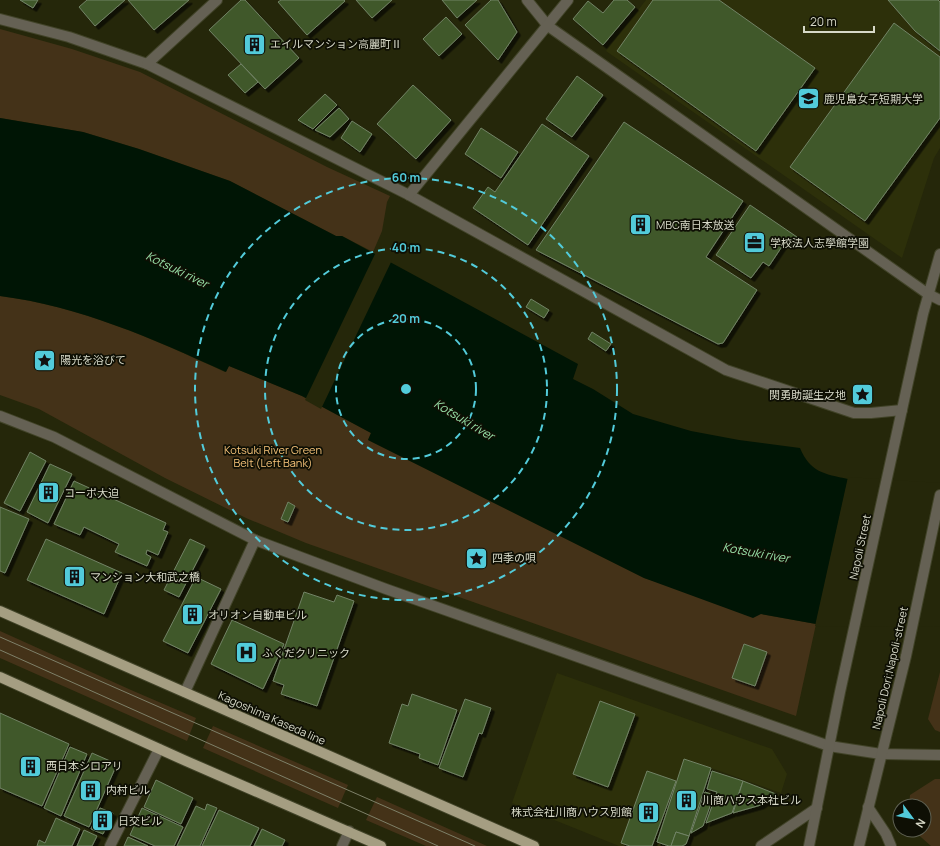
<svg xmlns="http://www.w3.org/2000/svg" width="940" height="846" viewBox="0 0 940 846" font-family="Manrope,'Noto Sans JP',sans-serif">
  <defs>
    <filter id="shadow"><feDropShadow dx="3.5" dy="3.5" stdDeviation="0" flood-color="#0009"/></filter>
  </defs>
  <rect width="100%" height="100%" fill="#25270a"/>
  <g fill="#2d300a">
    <polygon points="646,0 940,0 940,148 934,158 902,258 606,51"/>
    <polygon points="557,673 772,749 787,774 781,793 711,768 686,846 619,846 512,803"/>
  </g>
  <g fill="#443218">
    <polygon points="0,29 72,49 140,72 327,167 390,196 387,202 382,231 373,252 342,236 336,236 230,181 139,149 83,132 0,118"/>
    <path d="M 0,296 C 80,306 153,339 225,372 L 229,366 L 302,396 L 371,433 L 368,440 L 644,578 L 761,614 L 816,624 L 796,716 L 306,543 L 246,518 L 165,478 L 39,409 L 0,395 Z"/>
    <polygon points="0,631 131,690 196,718 187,741 0,658"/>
    <polygon points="940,672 940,732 935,730 928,719"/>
    <polygon points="213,726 348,785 338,808 203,748"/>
    <polygon points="935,779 940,779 940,846 931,846 913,830 924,830 924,806 909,806 910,795"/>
    <polygon points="377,797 487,846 426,846 366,820"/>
  </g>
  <path fill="#001505" d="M 0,118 L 83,132 L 139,149 L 230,181 L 336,236 L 342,236 L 578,364 L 573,379 L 593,389 L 633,414 L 691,431 L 739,440 L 800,448 C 810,472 824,474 848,479 L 816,624 L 761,614 L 753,618 L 644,578 L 368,440 L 371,433 L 302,396 L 229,366 L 226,372 C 153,339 80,306 0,296 Z"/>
  <g fill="#25270a">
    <polygon points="376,252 392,260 321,409 305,400"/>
    <polygon points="848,477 940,483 940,627 815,626"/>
  </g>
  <g fill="#3f5829" stroke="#728366" filter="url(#shadow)">
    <polygon points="20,0 38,0 33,8"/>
    <polygon points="87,0 125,0 95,26 79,7"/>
    <polygon points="128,0 189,0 154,30"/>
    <polygon points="241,0 245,0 299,58 265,89 209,30"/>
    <polygon points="281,0 344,0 345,1 307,35 278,2"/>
    <polygon points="356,0 392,0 372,18"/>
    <polygon points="442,0 477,0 457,18"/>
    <polygon points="491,0 498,0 517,32 498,60 465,25"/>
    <polygon points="614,0 627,0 635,7 603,45 573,19 588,1 603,13"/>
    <polygon points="653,0 719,0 815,68 756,151 617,51"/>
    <polygon points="888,0 938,0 940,2 940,51 915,31"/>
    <polygon points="446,17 462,34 439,56 423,39"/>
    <polygon points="894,23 940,57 940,118 865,221 790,167"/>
    <polygon points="241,64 258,82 245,93 228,75"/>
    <polygon points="577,76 603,95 572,137 546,119"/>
    <polygon points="413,85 451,120 416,159 377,124"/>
    <polygon points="325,94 337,105 313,129 298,120"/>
    <polygon points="339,108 349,119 330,137 315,130"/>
    <polygon points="352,121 372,134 360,152 341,138"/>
    <polygon points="624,122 743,201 706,257 757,290 723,343 718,344 536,250"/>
    <polygon points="542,124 589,156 528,245 473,208 488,187 495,192"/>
    <polygon points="481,128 518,152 501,178 465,154"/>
    <polygon points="750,205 797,237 791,246 785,242 769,266 763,262 751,278 716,255"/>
    <polygon points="531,299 549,310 544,318 526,307"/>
    <polygon points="592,332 611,344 606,351 588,339"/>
    <polygon points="30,452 46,461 20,511 4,503"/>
    <polygon points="50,464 72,474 48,523 27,512"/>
    <polygon points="74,481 166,523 163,530 168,532 158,555 147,550 146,554 151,557 147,566 115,552 119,544 84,527 80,535 54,524"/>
    <polygon points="288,502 295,506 288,522 281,519"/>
    <polygon points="0,507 29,519 5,573 0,571"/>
    <polygon points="46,539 122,573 104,614 27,580"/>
    <polygon points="190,539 205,546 179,597 164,590"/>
    <polygon points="196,577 221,589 188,653 163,641"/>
    <polygon points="304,592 334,602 337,595 354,601 317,706 281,694 284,685 273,681"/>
    <polygon points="232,620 284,644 263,689 211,664"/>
    <polygon points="744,644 767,652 755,686 732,678"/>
    <polygon points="412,694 457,710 438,765 419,758 420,754 389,743 402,704 408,706"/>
    <polygon points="465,699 491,708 482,734 479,733 463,777 439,768"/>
    <polygon points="600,701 635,714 608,787 573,774"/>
    <polygon points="0,713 69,744 42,806 0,788"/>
    <polygon points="70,747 87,754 61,816 44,808"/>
    <polygon points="92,753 117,764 89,827 64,816"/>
    <polygon points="684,759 711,768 689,836 676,832 671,846 669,846 657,842"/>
    <polygon points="647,771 676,781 652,846 630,846 621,843"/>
    <polygon points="712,771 743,781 732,813 706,823 717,792 707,789"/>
    <polygon points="156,780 193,798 181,824 144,807"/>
    <polygon points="743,781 776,794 761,805 733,813"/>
    <polygon points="705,792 714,795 703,826 691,833"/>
    <polygon points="207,804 217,808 200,846 177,846 196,806 205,810"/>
    <polygon points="100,808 113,813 103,834 91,829"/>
    <polygon points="142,808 183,827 174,846 155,846 130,835"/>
    <polygon points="219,810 259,828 250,846 202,846"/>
    <polygon points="56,818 80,829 72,846 37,846 39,840 45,843"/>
    <polygon points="262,829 285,840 282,846 254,846"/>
    <polygon points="84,830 97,836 92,846 77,846"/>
    <polygon points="676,832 689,836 686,844 682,846 671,846"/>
    <polygon points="128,837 148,846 124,846"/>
  </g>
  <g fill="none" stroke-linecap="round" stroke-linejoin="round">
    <defs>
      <g id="minor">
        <polyline points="527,0 548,26 928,294 940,300"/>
        <polyline points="0,19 69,37 147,64 409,195 726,370 854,413 871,413 902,410"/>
        <polyline points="147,64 217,0"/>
        <polyline points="409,195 568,0"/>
        <polyline points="185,692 255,540"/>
        <polyline points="110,846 159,749"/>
        <polyline points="342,846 349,831"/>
      </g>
      <g id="tertiary">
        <polyline points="0,416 54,437 255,540 386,589 829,746 881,754 940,755"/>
        <polyline points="868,807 886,834 891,846"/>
        <polyline points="761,846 817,808"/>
        <polyline points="809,846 840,692 923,314 940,254"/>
        <polyline points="859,846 906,656 940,495"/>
      </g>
      <g id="primary">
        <polyline points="0,611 534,846"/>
        <polyline points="0,677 186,761 381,846"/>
      </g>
    </defs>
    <use href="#minor" stroke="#414328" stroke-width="12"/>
    <use href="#tertiary" stroke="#414328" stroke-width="12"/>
    <use href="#primary" stroke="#414328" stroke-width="12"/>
    <use href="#minor" stroke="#656154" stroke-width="10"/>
    <use href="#tertiary" stroke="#656154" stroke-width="10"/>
    <use href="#primary" stroke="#a59e82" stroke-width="10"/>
    <g stroke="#7e8069" stroke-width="1">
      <polyline points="0,637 475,846"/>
      <polyline points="0,650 438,846"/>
    </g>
  </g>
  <g fill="none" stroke="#52cbda" stroke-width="2" stroke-dasharray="7 5">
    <circle cx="406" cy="389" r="70"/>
    <circle cx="406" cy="389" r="141"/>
    <circle cx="406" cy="389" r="211"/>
  </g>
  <defs>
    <symbol id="building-square" viewBox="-11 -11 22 22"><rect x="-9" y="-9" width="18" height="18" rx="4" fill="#52cbda" stroke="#0e0f04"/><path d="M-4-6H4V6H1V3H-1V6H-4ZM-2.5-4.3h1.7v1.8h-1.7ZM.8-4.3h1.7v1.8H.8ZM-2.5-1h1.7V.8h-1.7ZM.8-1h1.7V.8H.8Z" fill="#111"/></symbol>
    <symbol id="university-square" viewBox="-11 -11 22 22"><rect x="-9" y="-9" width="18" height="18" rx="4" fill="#52cbda" stroke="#0e0f04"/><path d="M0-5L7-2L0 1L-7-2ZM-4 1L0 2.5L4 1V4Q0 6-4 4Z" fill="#111"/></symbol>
    <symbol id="office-square" viewBox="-11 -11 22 22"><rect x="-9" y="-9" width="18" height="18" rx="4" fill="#52cbda" stroke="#0e0f04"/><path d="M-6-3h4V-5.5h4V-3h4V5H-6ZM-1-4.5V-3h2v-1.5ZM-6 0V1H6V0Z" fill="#111"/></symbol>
    <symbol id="sight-square" viewBox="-11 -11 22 22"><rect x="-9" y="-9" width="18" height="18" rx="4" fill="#52cbda" stroke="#0e0f04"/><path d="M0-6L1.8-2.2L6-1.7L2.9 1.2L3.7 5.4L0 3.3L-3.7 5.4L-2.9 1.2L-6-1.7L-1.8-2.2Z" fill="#111"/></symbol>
    <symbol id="hospital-square" viewBox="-11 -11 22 22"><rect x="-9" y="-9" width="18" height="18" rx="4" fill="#52cbda" stroke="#0e0f04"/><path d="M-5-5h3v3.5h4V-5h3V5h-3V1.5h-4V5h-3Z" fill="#111"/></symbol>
  </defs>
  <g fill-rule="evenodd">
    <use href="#building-square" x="242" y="32" width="25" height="25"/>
    <use href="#university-square" x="796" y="86" width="25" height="25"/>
    <use href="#building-square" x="628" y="212" width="25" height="25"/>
    <use href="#office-square" x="742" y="230" width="25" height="25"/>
    <use href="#sight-square" x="32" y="348" width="25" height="25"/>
    <use href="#sight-square" x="850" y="382" width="25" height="25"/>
    <use href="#building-square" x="36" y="480" width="25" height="25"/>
    <use href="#sight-square" x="464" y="546" width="25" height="25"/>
    <use href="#building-square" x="62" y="564" width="25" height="25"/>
    <use href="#building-square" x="180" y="602" width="25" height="25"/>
    <use href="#hospital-square" x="234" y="640" width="25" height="25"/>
    <use href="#building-square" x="18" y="754" width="25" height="25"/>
    <use href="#building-square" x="78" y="778" width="25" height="25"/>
    <use href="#building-square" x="674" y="788" width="25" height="25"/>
    <use href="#building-square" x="636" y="800" width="25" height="25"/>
    <use href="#building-square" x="90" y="808" width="25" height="25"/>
  </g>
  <g text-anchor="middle" stroke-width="3.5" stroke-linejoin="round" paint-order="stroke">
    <g font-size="11" fill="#d7d9c8" stroke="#0e0f04" text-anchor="start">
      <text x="270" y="48">エイルマンション高麗町Ⅱ</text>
      <text x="824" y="103">鹿児島女子短期大学</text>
      <text x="656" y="229">MBC南日本放送</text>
      <text x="770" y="247">学校法人志學館学園</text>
      <text x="60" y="364">陽光を浴びて</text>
      <text x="846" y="399" text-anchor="end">関勇助誕生之地</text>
      <text x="64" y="497">コーポ大迫</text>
      <text x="492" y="562">四季の唄</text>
      <text x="90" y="581">マンション大和武之橋</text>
      <text x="208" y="619">オリオン自動車ビル</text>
      <text x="262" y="657">ふくだクリニック</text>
      <text x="46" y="770">西日本シロアリ</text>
      <text x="106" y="794">内村ビル</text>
      <text x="702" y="804">川商ハウス本社ビル</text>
      <text x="632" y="816" text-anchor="end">株式会社川商ハウス別館</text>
      <text x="118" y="825">日交ビル</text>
    </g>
    <g font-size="11" fill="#f6c37a" stroke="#0e0f04">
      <text x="273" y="454">Kotsuki River Green<tspan x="273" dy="13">Belt (Left Bank)</tspan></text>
    </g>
    <g font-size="11" fill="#d7d9c8" stroke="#0e0f04">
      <text transform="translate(860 547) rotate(-78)" y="4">Napoli Street</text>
      <text transform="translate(890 668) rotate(-77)" y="4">Napoli Dori;Napoli-street</text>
      <text transform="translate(272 718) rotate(24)" y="4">Kagoshima Kaseda line</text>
    </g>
    <g font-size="12" font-style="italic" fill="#97e0a7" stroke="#0e0f04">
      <text transform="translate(177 270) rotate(26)" y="4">Kotsuki river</text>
      <text transform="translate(464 420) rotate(31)" y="4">Kotsuki river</text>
      <text transform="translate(756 553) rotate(10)" y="4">Kotsuki river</text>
    </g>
  </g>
  <circle cx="406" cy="389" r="6" fill="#52cbda" stroke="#0e0f04" stroke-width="2"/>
  <g font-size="12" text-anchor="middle" font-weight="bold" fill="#52cbda" stroke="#0e0f04" stroke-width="3.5" stroke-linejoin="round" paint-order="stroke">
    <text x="406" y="182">60 m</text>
    <text x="406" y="252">40 m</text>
    <text x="406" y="323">20 m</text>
  </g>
  <g transform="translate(912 818) rotate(122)"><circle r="19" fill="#0e0f04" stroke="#5e6052"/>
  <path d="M0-3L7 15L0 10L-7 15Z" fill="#52cbda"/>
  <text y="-6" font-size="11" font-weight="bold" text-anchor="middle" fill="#d7d9c8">N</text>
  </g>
  <path d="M804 26v6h70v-6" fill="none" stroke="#d7d9c8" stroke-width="2"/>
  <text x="810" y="26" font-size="12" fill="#d7d9c8" stroke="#0e0f04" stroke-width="3" paint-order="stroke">20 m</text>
</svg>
